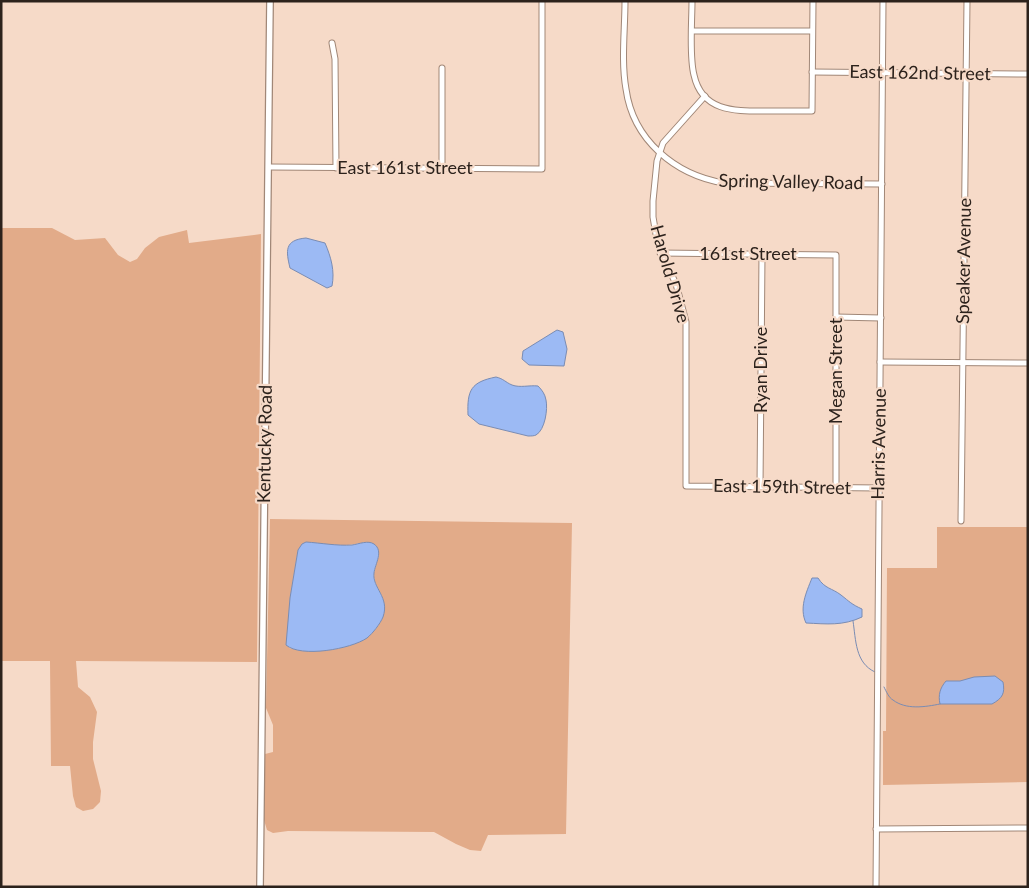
<svg xmlns="http://www.w3.org/2000/svg" width="1029" height="888" viewBox="0 0 1029 888" font-family="Lato,sans-serif">
  <rect width="100%" height="100%" fill="#f6dac8"/>
  <g fill="#e2ab89" fill-rule="evenodd">
    <polygon points="1,228 52,228 75,240 105,238 118,255 130,262 137,259 145,248 159,237 187,230 189,243 261,234 257,662 76,661 78,687 90,697 97,712 93,742 93,759 101,791 100,802 93,809 83,811 76,807 73,796 70,766 51,766 50,661 1,661"/>
    <path d="M 270,519 L 572,523 L 566,834 L 488,835 L 481,851 L 470,850 L 456,844 L 434,832 L 288,831 L 273,833 L 267,830 L 264,820 L 265,754 L 273,752 L 273,725 L 266,708 ZM 306,542 L 341,546 L 369,542 L 379,555 C 377,562 373,571 374,578 C 376,589 385,596 384,607 C 383,648 319,657 289,648 L 290,598 L 298,550 Z"/>
    <polygon points="937,527 1028,527 1028,782 883,785 883,731 886,731 887,568 937,568"/>
  </g>
  <g fill="#9cbaf4" stroke="#7a8cb3">
    <path d="M 306,238 L 325,243 C 331,257 335,271 332,286 L 327,288 L 290,268 C 286,251 284,240 306,238 Z"/>
    <polygon points="557,330 563,332 567,349 564,366 529,365 522,359 523,351"/>
    <path d="M 496,377 C 504,379 505,382 512,385 C 520,388 529,385 538,386 C 542,390 545,394 546,400 C 548,409 545,430 536,435 C 534,436 531,436 528,436 L 479,424 L 468,415 C 467,390 471,382 496,377 Z"/>
    <path d="M 306,542 C 321,543 337,546 352,545 C 359,544 368,540 374,544 C 384,551 375,564 374,573 C 372,588 390,597 383,617 C 380,624 373,633 367,638 C 351,649 301,658 286,645 L 290,598 L 298,550 L 302,544 Z"/>
    <path d="M 812,578 L 818,578 C 825,589 832,588 841,595 C 850,602 851,604 862,609 L 862,617 C 843,626 827,624 806,623 C 799,608 806,593 812,578 Z"/>
    <path d="M 995,676 L 1003,682 C 1005,693 1003,698 992,704 L 940,704 C 938,695 940,688 946,681 L 960,681 L 974,677 Z"/>
  </g>
  <g fill="none" stroke-linecap="round" stroke-linejoin="round">
    <g stroke="#7a8cb3" stroke-width="1">
      <path d="M 853,621 C 856,640 855,663 875,672"/>
      <path d="M 884,687 C 886,691 889,698 893,700 C 906,710 925,707 940,704"/>
    </g>
    <defs>
      <g id="minor">
        <path d="M 625,1 C 625,30 621,61 626,89 C 633,140 675,175 724,183 L 882,184"/>
        <path d="M 692,1 C 692,22 689,56 694,75 C 702,112 735,111 765,111 C 781,111 796,111 812,111 L 813,1"/>
        <polyline points="692,31 812,31"/>
        <polyline points="332,43 335,59 336,168"/>
        <polyline points="812,72 1028,74"/>
        <polyline points="705,96 663,143 657,161 653,201 653,217 658,246 676,284 686,322 686,486 879,488"/>
        <polyline points="269,167 542,169 542,1"/>
        <polyline points="442,168 442,68"/>
        <polyline points="660,253 836,255 836,488"/>
        <polyline points="836,317 881,318"/>
        <polyline points="880,362 1028,363"/>
        <polyline points="760,487 762,254"/>
        <polyline points="961,521 967,1"/>
        <polyline points="876,829 1028,828"/>
        <polyline points="876,887 883,1"/>
      </g>
      <polyline id="tertiary" points="260,887 270,1"/>
    </defs>
    <use href="#minor" stroke="#a18777" stroke-width="7"/>
    <use href="#tertiary" stroke="#a18777" stroke-width="8"/>
    <use href="#minor" stroke="#fff" stroke-width="5"/>
    <use href="#tertiary" stroke="#fff" stroke-width="5.5"/>
  </g>
  <g text-anchor="middle" stroke-width="4.5" stroke-linejoin="round" paint-order="stroke">
    <g font-size="18" fill="#2c221c" stroke="#f6dac8">
      <text transform="translate(920 73) rotate(1)" y="6">East 162nd Street</text>
      <text x="405" y="174">East 161st Street</text>
      <text transform="translate(791 182) rotate(1)" y="6">Spring Valley Road</text>
      <text x="748" y="260">161st Street</text>
      <text transform="translate(964 261) rotate(-89)" y="6">Speaker Avenue</text>
      <text transform="translate(670 274) rotate(74)" y="6">Harold Drive</text>
      <text transform="translate(761 370) rotate(-90)" y="6">Ryan Drive</text>
      <text transform="translate(836 371) rotate(-90)" y="6">Megan Street</text>
      <text transform="translate(265 444) rotate(-89)" y="6">Kentucky Road</text>
      <text transform="translate(879 444) rotate(-89)" y="6">Harris Avenue</text>
      <text transform="translate(782 487) rotate(1)" y="6">East 159th Street</text>
    </g>
  </g>
  <rect width="1029" height="888" fill="none" stroke="#2c221c" stroke-width="5"/>
</svg>
